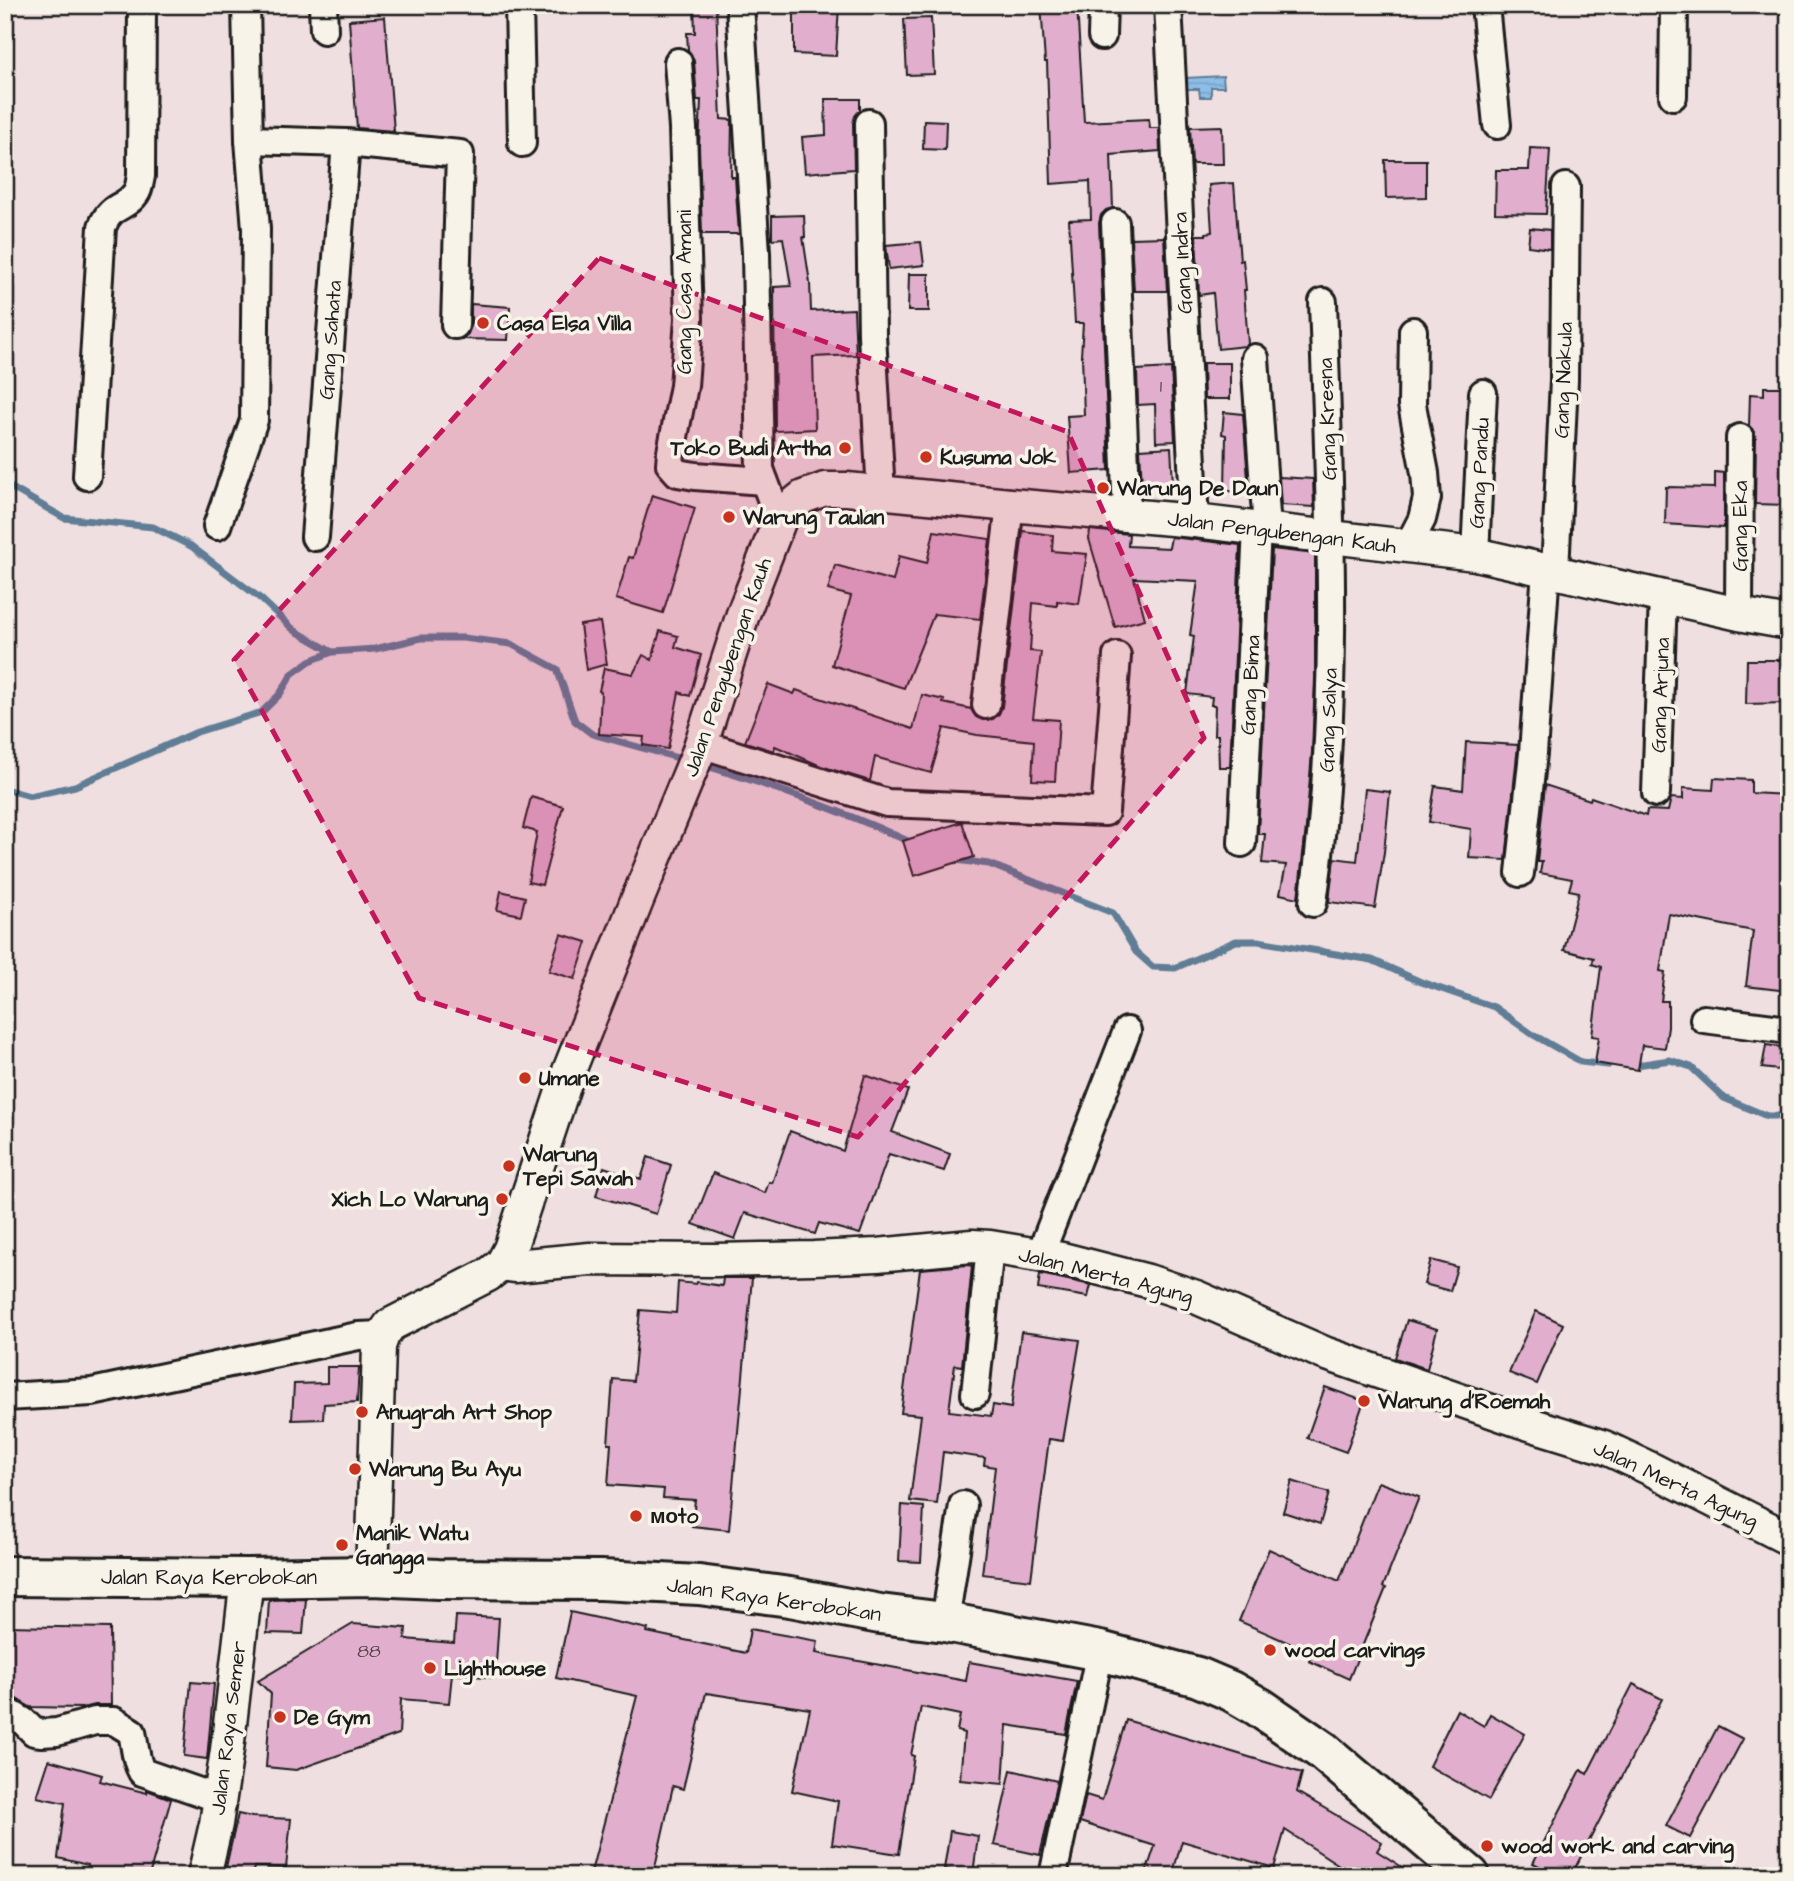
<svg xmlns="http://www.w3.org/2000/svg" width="1794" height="1881" viewBox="0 0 1794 1881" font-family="'Architects Daughter',sans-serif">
  <defs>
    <pattern id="water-rules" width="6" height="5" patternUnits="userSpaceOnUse" patternTransform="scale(1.75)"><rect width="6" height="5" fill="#8dbee8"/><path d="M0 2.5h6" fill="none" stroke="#79a3c6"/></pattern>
  </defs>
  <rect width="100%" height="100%" fill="#f0dfe0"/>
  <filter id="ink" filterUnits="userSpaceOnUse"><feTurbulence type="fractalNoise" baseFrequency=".0143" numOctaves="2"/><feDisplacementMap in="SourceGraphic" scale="14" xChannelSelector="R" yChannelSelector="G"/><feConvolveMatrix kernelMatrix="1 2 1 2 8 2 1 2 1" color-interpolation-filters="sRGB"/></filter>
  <g filter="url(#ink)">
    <polygon fill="url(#water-rules)" stroke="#607d96" stroke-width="2" points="1223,76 1224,87 1211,87 1211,97 1200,97 1199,89 1187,89 1186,78"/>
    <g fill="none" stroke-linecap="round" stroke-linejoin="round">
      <g stroke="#607d96" stroke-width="7">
        <polyline points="5,484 64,518 153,527 191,546 261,599 294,630 332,652 375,649 421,638 463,638 511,644 557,669 575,721 592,734 685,760"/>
        <path d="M 700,764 C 772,786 844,811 912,843"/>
        <polyline points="5,789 30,796 75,786 197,732 262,712 280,694 292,674 310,661 332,652"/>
        <polyline points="955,860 989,864 1113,913 1136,952 1153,967 1175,968 1236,941 1258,941 1372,960 1421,982 1494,1007 1532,1034 1581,1062 1608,1065"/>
        <polyline points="1630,1066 1670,1060 1691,1067 1724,1098 1767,1116 1789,1116"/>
      </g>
    </g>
    <g fill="#e1afcd" stroke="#1c1c1c" stroke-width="2">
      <polygon points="694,5 716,5 721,119 732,120 731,177 735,177 739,234 702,234 699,146 701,100 697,100 694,61 691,54 688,50 687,33 695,33"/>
      <polygon points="794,5 839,5 836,56 794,54"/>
      <polygon points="1041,5 1077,5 1084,122 1149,119 1150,128 1159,128 1160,151 1111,155 1113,208 1106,210 1101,215 1099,223 1109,470 1071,473 1067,416 1084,415 1082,356 1081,356 1083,323 1075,323 1069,220 1091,219 1090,181 1051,184 1047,62 1045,62"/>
      <polygon points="385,17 394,131 357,128 349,20"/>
      <polygon points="931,18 934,74 907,75 904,19"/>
      <polygon points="825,99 860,99 860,110 855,116 853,123 854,169 805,173 802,137 826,135"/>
      <polygon points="924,120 946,121 945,150 923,149"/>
      <polygon points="1222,126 1223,164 1192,164 1190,127"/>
      <polygon points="1530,148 1550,149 1546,214 1495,213 1496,170 1529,170"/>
      <polygon points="1385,160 1426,160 1426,197 1386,198"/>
      <polygon points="1234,183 1240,261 1243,260 1246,290 1244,290 1248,344 1245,346 1218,349 1213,293 1199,295 1196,235 1206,235 1206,233 1212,232 1209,185"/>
      <polygon points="804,215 805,237 803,237 810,283 811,311 854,309 856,355 813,357 815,429 775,431 774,287 791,286 783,238 772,239 772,216"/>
      <polygon points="1530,228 1550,230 1550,249 1528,246"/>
      <polygon points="1164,237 1167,291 1134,291 1131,238"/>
      <polygon points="921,242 924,265 889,269 886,245"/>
      <polygon points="909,274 929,274 929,311 908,311"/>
      <polygon points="471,304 510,307 508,340 462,339 468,334 471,326"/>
      <polygon points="1203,363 1230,363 1230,399 1204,399"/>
      <polygon points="1171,368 1175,441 1156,442 1155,404 1138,405 1137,370"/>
      <polygon points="1764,387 1787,387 1787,395 1789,395 1789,505 1755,504 1756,438 1754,431 1749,426 1750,394 1764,395"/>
      <polygon points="1224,412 1243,414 1249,492 1225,491 1226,435 1222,434"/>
      <polygon points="1171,447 1173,484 1142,486 1140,449"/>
      <polygon points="1715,472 1724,473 1724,528 1665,524 1666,487 1715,488"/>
      <polygon points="1279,477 1313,479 1314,507 1281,505"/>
      <polygon points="652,495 695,508 663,613 616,599 629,557 633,558"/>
      <polygon points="1090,530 1129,534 1128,546 1169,548 1171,537 1240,545 1230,767 1219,767 1218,735 1214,735 1215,705 1211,705 1212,697 1187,694 1194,636 1190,635 1198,581 1134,578 1145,619 1115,627 1089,539"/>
      <polygon points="934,531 990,539 980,619 934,614 904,688 832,665 851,596 828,590 835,565 893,581 899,556 927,563"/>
      <polygon points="1023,531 1053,535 1052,551 1087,554 1079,604 1057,601 1057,606 1033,603 1030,651 1041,652 1033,718 1059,720 1055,781 1032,780 1034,741 977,735 944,728 931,773 875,757 870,781 821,766 775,746 774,751 745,742 768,684 794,694 796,690 913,729 922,695 944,700 943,703 971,709 976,717 983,720 993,719 999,714 1002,707"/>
      <polygon points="1272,549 1315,554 1315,678 1312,752 1306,827 1298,898 1280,894 1286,865 1262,863 1265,834 1258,834"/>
      <polygon points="600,622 607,664 586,670 580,625"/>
      <polygon points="660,631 678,636 675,647 701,655 690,696 679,692 668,749 643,745 644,737 599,734 601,692 599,691 604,668 633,674 643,655 652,660"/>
      <polygon points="1747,660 1789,660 1789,703 1746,704"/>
      <polygon points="1466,742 1518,745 1506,860 1469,858 1471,829 1429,822 1435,786 1463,790"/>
      <polygon points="1714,778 1751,780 1751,793 1789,795 1789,923 1783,961 1789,962 1789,991 1746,986 1753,931 1669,914 1660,971 1665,972 1661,1001 1668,1001 1668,1027 1665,1048 1642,1045 1638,1070 1595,1063 1599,1037 1592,1036 1601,967 1592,964 1594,958 1564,950 1579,892 1569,890 1572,879 1540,873 1542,862 1537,862 1545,785 1590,800 1591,797 1646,816 1647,810 1668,811 1671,798 1683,799 1683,788 1713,790"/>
      <polygon points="1365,789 1390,792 1384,852 1375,908 1329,902 1334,858 1357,861"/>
      <polygon points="531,797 563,806 542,885 528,882 537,832 523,828"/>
      <polygon points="962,822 974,857 914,876 903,841"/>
      <polygon points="501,891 525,897 521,915 497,910"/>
      <polygon points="561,934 587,942 575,979 549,971"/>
      <polygon points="1766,1045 1789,1048 1789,1071 1762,1068"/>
      <polygon points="865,1075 908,1090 892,1132 950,1154 944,1171 889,1154 860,1234 819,1223 815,1234 745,1213 735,1239 693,1224 713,1173 765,1193 769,1182 772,1183 790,1131 843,1151"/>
      <polygon points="648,1157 671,1165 656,1214 596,1196 604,1167 641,1179"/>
      <polygon points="1431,1260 1457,1267 1450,1291 1424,1284"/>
      <polygon points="968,1265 972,1266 962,1366 955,1365 949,1411 991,1416 993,1405 1011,1408 1021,1332 1080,1340 1063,1441 1049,1439 1031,1580 982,1574 995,1467 984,1465 985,1458 943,1452 937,1504 910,1501 921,1415 901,1413 920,1269"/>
      <polygon points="1040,1274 1091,1285 1088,1297 1038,1289"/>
      <polygon points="723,1278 752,1278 729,1530 692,1526 695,1500 663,1498 664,1489 608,1485 611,1444 608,1444 613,1379 633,1381 640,1310 676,1313 678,1282 696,1284 697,1282 722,1286"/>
      <polygon points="1536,1311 1563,1324 1537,1384 1509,1373"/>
      <polygon points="1407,1320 1437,1329 1427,1369 1395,1358"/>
      <polygon points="327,1367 359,1367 357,1402 324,1404 323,1419 292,1420 294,1384 327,1383"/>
      <polygon points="1325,1387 1364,1401 1346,1452 1307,1438"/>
      <polygon points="1292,1481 1329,1493 1320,1524 1283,1512"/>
      <polygon points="1378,1482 1419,1497 1383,1587 1386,1588 1349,1679 1309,1661 1312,1653 1239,1621 1269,1549 1339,1581"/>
      <polygon points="902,1505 924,1507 921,1562 899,1561"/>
      <polygon points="306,1599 303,1634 267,1633 269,1600"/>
      <polygon points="570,1612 648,1629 647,1632 746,1653 750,1629 818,1641 816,1653 966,1681 969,1662 1077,1681 1066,1734 1007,1725 1003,1784 960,1780 964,1733 957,1731 960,1715 921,1707 911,1755 914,1756 899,1854 832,1844 838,1801 792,1791 810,1709 706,1693 683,1789 673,1786 653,1876 590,1876 637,1696 556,1678"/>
      <polygon points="456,1616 499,1618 495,1678 452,1674 449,1703 401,1699 399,1734 296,1770 266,1767 271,1694 258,1681 353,1624 406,1628 405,1639 454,1643"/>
      <polygon points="5,1626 110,1628 111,1705 95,1705 83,1708 30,1707 13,1697 5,1694"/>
      <polygon points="191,1682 214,1684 207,1759 184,1756"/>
      <polygon points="1633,1684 1662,1699 1571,1876 1559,1876 1533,1863 1581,1770 1587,1774"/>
      <polygon points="1457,1710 1484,1726 1490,1714 1525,1734 1489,1800 1429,1766"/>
      <polygon points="1126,1720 1302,1773 1297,1792 1382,1842 1377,1851 1416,1876 1356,1876 1285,1830 1274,1868 1182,1841 1172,1876 1145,1876 1155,1846 1080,1822 1086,1795 1102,1800"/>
      <polygon points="1718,1726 1743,1739 1690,1838 1666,1826"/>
      <polygon points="49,1760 102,1775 100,1781 147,1793 147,1790 171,1799 149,1876 106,1876 87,1871 88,1865 58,1858 65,1803 37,1797"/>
      <polygon points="1011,1770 1057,1781 1040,1855 994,1845"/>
      <polygon points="238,1814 252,1817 291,1819 286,1868 254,1867 252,1876 224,1876"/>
      <polygon points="950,1831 978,1836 973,1874 944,1869"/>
    </g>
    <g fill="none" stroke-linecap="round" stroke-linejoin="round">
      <defs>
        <g id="minor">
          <polyline points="323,5 324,30"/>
          <polyline points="519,5 522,143"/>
          <polyline points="740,5 756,253 760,469 772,501 782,514"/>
          <polyline points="1168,5 1195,521"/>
          <polyline points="1485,5 1497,125"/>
          <polyline points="1102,36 1103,5"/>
          <polyline points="678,62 683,128 689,319 684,386 671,452 670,464 678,473 695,476 764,481"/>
          <polyline points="1673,96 1674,5"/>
          <polyline points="869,123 872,335 881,493"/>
          <polyline points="249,140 346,143 460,154 455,325"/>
          <polyline points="1115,223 1127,515"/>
          <polyline points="1255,358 1267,529"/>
          <path d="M 87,476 L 102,227 C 112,202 125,210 136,193 C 139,189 140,181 141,176 L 142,5"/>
          <polyline points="217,526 254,420 256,229 249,140 246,5"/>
          <polyline points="315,537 346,143"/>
          <polyline points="1408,546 1422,519 1427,498 1425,473 1412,405 1413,331"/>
          <polyline points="1475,554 1483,393"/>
          <polyline points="1555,572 1564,380 1566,187"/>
          <polyline points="1739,614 1740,438"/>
          <polyline points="986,705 1010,505"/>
          <polyline points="701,744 887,803 1105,812 1117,656"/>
          <polyline points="1656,793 1663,597"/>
          <polyline points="1242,843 1257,528"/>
          <polyline points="1520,873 1533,753 1546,570"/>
          <path d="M 1313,903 C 1341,704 1330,502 1323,302"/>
          <polyline points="1704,1019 1789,1030"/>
          <polyline points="1040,1255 1127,1031"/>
          <polyline points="975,1394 990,1247"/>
          <polyline points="5,1397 92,1392 358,1336 383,1335"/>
          <polyline points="945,1622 963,1505"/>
          <path d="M 5,1710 L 23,1721 L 34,1732 L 42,1733 L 57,1732 L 95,1721 L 114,1721 L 132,1732 C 135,1745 135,1760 142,1772 L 220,1799"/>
          <polyline points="1053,1876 1100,1651"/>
        </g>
        <g id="tertiary">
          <polyline points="502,1264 515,1266 590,1259 715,1260 814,1258 877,1255 972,1246 990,1247 1062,1259 1148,1281 1196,1297 1324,1353 1520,1421 1604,1447 1651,1469 1789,1539"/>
          <polyline points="372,1576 379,1346 383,1335 390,1325 488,1275 502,1264 510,1249 569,1071 636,903 698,753 743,614 782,514 803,497 825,489 847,489 1010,505 1195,521 1475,554 1739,614 1789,623"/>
          <polyline points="204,1876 216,1824 227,1750 247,1578"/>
        </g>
        <polyline id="primary" points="5,1576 247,1578 372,1576 438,1579 601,1580 699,1585 790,1597 880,1614 945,1622 1100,1651 1198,1677 1231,1691 1259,1707 1323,1751 1470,1876"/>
      </defs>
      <use href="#minor" stroke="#1c1c1c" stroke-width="32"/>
      <use href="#tertiary" stroke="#1c1c1c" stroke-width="37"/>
      <use href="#primary" stroke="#1c1c1c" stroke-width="44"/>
      <use href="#minor" stroke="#f7f3e8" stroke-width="26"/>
      <use href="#tertiary" stroke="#f7f3e8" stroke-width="32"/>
      <use href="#primary" stroke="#f7f3e8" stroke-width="38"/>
    </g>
  </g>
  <path fill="#c2185b" fill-opacity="0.2" stroke="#c2185b" stroke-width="5" stroke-dasharray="14 9" stroke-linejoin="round" d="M 599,258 L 1068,432 L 1204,738 L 858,1137 L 419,998 L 234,660 Z"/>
  <g fill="#c8321e" stroke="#f7f3e8" stroke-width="2.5">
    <circle cx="483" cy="323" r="7"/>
    <circle cx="845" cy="448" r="7"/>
    <circle cx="926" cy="457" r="7"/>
    <circle cx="1103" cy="488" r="7"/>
    <circle cx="729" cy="517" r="7"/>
    <circle cx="525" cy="1078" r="7"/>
    <circle cx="509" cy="1166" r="7"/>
    <circle cx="502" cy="1199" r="7"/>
    <circle cx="1364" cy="1401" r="7"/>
    <circle cx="362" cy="1412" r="7"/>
    <circle cx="355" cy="1469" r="7"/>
    <circle cx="636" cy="1516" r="7"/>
    <circle cx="342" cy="1545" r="7"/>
    <circle cx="1270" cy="1650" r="7"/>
    <circle cx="430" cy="1668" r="7"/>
    <circle cx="280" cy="1717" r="7"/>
    <circle cx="1487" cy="1846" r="7"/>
  </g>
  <g text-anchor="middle" stroke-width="7" stroke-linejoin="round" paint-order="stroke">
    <g font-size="18" fill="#4d4148">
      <text x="1161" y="392">1</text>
      <text x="369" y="1657">88</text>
    </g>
    <g font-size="21" fill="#1c1c1c" stroke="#f7f3e8">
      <text transform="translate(1182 263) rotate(-93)" y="7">Gang Indra</text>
      <text transform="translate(684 292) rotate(-90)" y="7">Gang Casa Amani</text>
      <text transform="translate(330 340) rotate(-86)" y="7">Gang Sahata</text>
      <text transform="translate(1563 380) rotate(-88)" y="7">Gang Nakula</text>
      <text transform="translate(1327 419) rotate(-92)" y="7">Gang Kresna</text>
      <text transform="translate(1479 473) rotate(-87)" y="7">Gang Pandu</text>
      <text transform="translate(1740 526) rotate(-90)" y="7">Gang Eka</text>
      <text transform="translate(1282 532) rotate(7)" y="7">Jalan Pengubengan Kauh</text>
      <text transform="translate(727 667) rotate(-71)" y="7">Jalan Pengubengan Kauh</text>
      <text transform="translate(1250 685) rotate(-87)" y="7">Gang Bima</text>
      <text transform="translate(1660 695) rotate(-88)" y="7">Gang Arjuna</text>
      <text transform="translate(1328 720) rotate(-88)" y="7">Gang Salya</text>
      <text transform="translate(1106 1275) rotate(14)" y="7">Jalan Merta Agung</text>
      <text transform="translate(1676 1484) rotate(25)" y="7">Jalan Merta Agung</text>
      <text x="209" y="1584">Jalan Raya Kerobokan</text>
      <text transform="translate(774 1599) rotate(8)" y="7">Jalan Raya Kerobokan</text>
      <text transform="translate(228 1728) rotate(-83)" y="7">Jalan Raya Semer</text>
    </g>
    <g font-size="21" font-weight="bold" fill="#1c1c1c" stroke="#f7f3e8" text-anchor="start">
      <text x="497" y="330">Casa Elsa Villa</text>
      <text x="831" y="455" text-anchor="end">Toko Budi Artha</text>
      <text x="940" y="464">Kusuma Jok</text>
      <text x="1117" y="495">Warung De Daun</text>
      <text x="743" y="524">Warung Taulan</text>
      <text x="539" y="1085">Umane</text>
      <text x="523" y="1161">Warung<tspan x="523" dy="24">Tepi Sawah</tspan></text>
      <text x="488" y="1206" text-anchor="end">Xich Lo Warung</text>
      <text x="1378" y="1408">Warung d'Roemah</text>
      <text x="376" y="1419">Anugrah Art Shop</text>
      <text x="369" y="1476">Warung Bu Ayu</text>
      <text x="650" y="1523">моto</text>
      <text x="356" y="1540">Manik Watu<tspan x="356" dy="24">Gangga</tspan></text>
      <text x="1284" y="1657">wood carvings</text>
      <text x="444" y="1675">Lighthouse</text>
      <text x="294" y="1724">De Gym</text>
      <text x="1501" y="1853">wood work and carving</text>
    </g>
  </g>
  <rect width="1794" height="1881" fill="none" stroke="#f7f3e8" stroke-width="28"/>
  <rect x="14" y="14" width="1766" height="1853" fill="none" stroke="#1c1c1c" stroke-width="2.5" filter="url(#ink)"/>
</svg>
